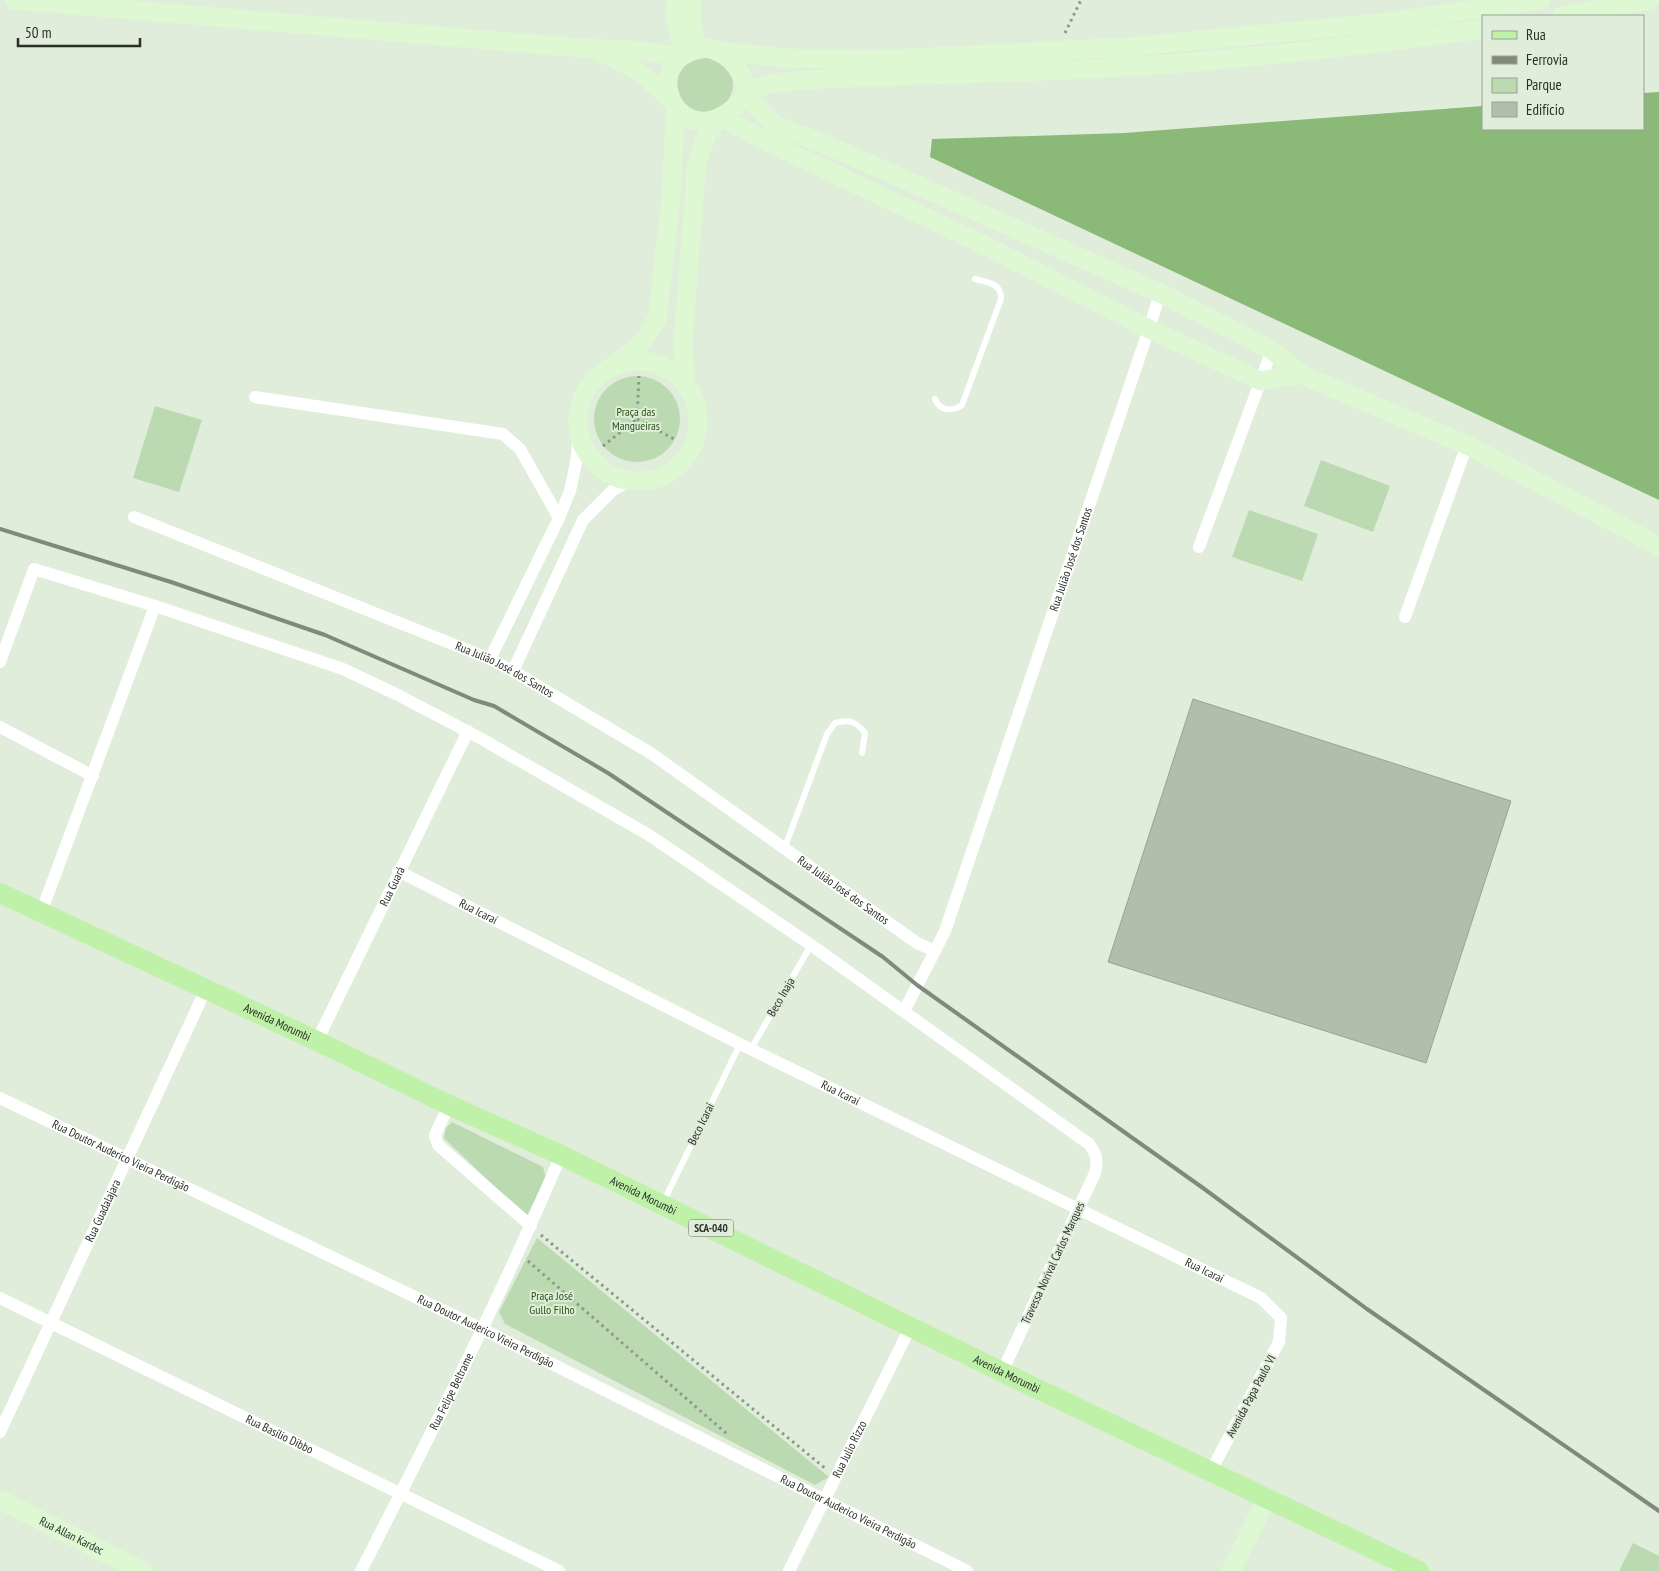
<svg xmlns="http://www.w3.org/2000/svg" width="1659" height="1571" viewBox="0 0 1659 1571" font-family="'PT Sans Narrow',sans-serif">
  <rect width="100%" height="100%" fill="#dfedda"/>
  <g fill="#bcdab1">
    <circle cx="705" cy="84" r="28"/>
    <circle cx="637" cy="419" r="43"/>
    <polygon points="155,406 202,420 179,492 133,478"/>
    <polygon points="1321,460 1390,486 1373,532 1304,506"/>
    <polygon points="1249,510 1318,534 1302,581 1232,557"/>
    <polygon points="452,1122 543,1167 546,1178 526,1217 444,1138 446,1128"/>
    <polygon points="537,1238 829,1477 815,1485 505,1324 499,1312"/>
    <polygon points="1633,1543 1659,1556 1659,1571 1619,1571"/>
  </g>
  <polygon fill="#8bb978" points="1659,92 1659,500 930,157 932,139 1124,133 1483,106 1483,129 1643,129 1643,93"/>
  <polygon fill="#b1beac" stroke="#98a493" points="1193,699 1511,801 1426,1063 1108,962"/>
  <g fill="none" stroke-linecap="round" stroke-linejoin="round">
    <g stroke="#8d978a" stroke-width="3" stroke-dasharray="2.5 4" stroke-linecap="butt">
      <polyline points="1065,33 1081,0"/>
      <polyline points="637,419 674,439"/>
      <polyline points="603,446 637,419 639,376"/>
      <polyline points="541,1235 826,1469"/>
      <polyline points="528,1261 727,1434"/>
    </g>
    <g stroke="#fff" stroke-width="6">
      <path d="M 935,399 C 940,411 951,412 962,405 L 1001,299 C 1001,283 989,283 975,279"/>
      <path d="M 785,847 L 827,734 L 835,723 C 849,719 856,721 865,733 L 862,753"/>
      <polyline points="751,1049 811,945"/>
      <polyline points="663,1203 740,1044"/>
    </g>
    <g stroke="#fff" stroke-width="12">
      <polyline points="255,397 503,434 520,449 559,518"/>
      <path id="s1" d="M 134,517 L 490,659 L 513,671 L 652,754 L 917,943 L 935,951 L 945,931 L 1149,329 L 1160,293"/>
      <polyline points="1199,547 1272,350"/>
      <polyline points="1405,617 1467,445"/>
      <polyline points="490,659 559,518 570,491 576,463 579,435"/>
      <path d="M 0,662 L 34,569 L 155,606 L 343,669 L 398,695 L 480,738 L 649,835 L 811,945 L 1089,1144 C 1097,1155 1098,1161 1095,1173 L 1002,1372"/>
      <polyline points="513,671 583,520 613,490 631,480"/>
      <polyline points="0,727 93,776"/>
      <path id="s2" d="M 398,871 L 740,1044 L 1261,1298 L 1281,1318 L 1279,1342 L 1211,1471"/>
      <polyline points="41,913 155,606"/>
      <polyline points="904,1011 935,951"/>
      <path id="s3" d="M 317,1041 L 468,731"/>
      <path id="s4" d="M 0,1098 L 482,1329 L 967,1571"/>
      <polyline points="449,1105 435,1135 438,1145 531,1226"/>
      <path id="s5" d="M 0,1298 L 559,1571"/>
      <path id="s6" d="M 0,1432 L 206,989"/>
      <path id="s7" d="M 361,1571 C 431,1434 501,1297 561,1155"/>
      <path id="s8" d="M 789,1571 L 910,1328"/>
    </g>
    <g stroke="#dff8d4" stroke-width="19">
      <polyline points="14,0 582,48 645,51 680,57"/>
      <polyline points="676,0 675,19 684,54"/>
      <polyline points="692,0 692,22 696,49"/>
      <polyline points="1562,16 1650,0"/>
      <path d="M 708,48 C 730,54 741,69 747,90 C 744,100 736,107 727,113 C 674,150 635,54 708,48 Z"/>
      <polyline points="720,51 785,58 874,60 1128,47 1380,23 1541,0"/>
      <path d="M 600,53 C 627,61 649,78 669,98"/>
      <path d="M 747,90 L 774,83 L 806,80 C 906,74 1007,74 1107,68 C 1233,61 1359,46 1483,29"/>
      <polyline points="746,95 775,125 827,145 1160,293 1272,350 1300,374 1467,445 1659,546"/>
      <polyline points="721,117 768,142 986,246 1149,329 1261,381 1300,374"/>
      <circle cx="638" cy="421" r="60"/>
      <polyline points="618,362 643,341 657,319 670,209 676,108"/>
      <polyline points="685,382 683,340 697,161 707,134 719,118"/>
      <path id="s9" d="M 0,1500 L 142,1571"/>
      <polyline points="1231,1571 1267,1498"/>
    </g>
    <path stroke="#bff1a9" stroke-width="20" id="s10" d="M 0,893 L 317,1041 L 449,1105 L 561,1155 L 1002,1372 L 1419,1571"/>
    <polyline stroke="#80897c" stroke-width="4" points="0,529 171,582 325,635 474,700 494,706 608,773 883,957 917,985 1203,1188 1367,1309 1659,1511"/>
  </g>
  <g text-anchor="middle" stroke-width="4" stroke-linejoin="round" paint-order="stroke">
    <rect fill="#dfedda" stroke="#60685d" stroke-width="1" x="688.5" y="1219.5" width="45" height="17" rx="4"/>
    <g font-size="11" font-weight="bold" fill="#2a2f28">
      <text x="711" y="1232">SCA-040</text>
    </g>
    <g font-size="12" fill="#295413" stroke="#dfedda">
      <text x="636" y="416">Praça das<tspan x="636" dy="14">Mangueiras</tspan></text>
      <text x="552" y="1300">Praça José<tspan x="552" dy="14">Gullo Filho</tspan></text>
    </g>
    <g font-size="12" fill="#2a2f28" stroke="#dfedda">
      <text dy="4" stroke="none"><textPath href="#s1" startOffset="1331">Rua Julião José dos Santos</textPath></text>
      <text dy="4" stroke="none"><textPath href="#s1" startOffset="401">Rua Julião José dos Santos</textPath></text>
      <text dy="4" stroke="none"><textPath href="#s3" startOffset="172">Rua Guará</textPath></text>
      <text dy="4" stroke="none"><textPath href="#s1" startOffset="806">Rua Julião José dos Santos</textPath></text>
      <text dy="4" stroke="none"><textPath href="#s2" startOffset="90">Rua Icaraí</textPath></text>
      <text transform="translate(781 997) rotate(-60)" y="4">Beco Inaja</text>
      <text dy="4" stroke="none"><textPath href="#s10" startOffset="306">Avenida Morumbi</textPath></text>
      <text dy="4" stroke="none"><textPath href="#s2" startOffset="495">Rua Icaraí</textPath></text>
      <text transform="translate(701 1124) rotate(-64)" y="4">Beco Icaraí</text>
      <text dy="4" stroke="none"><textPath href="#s4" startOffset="134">Rua Doutor Auderico Vieira Perdigão</textPath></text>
      <text dy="4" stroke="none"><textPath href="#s10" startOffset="711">Avenida Morumbi</textPath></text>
      <text dy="4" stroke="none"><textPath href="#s6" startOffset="244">Rua Guadalajara</textPath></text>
      <text transform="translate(1053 1263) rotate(-65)" y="4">Travessa Norival Carlos Marques</text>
      <text dy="4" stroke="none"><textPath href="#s2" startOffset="900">Rua Icaraí</textPath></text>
      <text dy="4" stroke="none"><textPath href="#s4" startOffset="539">Rua Doutor Auderico Vieira Perdigão</textPath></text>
      <text dy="4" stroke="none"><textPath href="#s10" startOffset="1116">Avenida Morumbi</textPath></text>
      <text dy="4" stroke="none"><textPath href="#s7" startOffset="201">Rua Felipe Beltrame</textPath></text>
      <text transform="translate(1251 1396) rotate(-62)" y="4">Avenida Papa Paulo VI</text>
      <text dy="4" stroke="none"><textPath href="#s5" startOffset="311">Rua Basílio Dibbo</textPath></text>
      <text dy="4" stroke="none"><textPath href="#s8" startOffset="136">Rua Julio Rizzo</textPath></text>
      <text dy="4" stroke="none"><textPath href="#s4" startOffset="944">Rua Doutor Auderico Vieira Perdigão</textPath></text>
      <text dy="4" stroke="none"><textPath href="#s9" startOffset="80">Rua Allan Kardec</textPath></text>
    </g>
  </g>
  <rect x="1482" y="15" width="162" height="115" fill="#dfedda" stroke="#97a193"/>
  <rect x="1492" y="31" width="25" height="8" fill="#bff1a9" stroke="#97a193"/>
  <text x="1526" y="40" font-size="15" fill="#2a2f28">Rua</text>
  <rect x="1492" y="56" width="25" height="8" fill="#80897c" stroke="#97a193"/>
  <text x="1526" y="65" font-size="15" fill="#2a2f28">Ferrovia</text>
  <rect x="1492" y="78" width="25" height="15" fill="#bcdab1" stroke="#97a193"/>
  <text x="1526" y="90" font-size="15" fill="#2a2f28">Parque</text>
  <rect x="1492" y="102" width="25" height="15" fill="#b1beac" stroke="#97a193"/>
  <text x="1526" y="115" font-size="15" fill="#2a2f28">Edifício</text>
  <path d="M18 38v8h122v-8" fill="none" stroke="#2a2f28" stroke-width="2.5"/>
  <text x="25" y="38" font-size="15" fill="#2a2f28" stroke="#dfedda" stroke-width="4" paint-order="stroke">50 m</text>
</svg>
